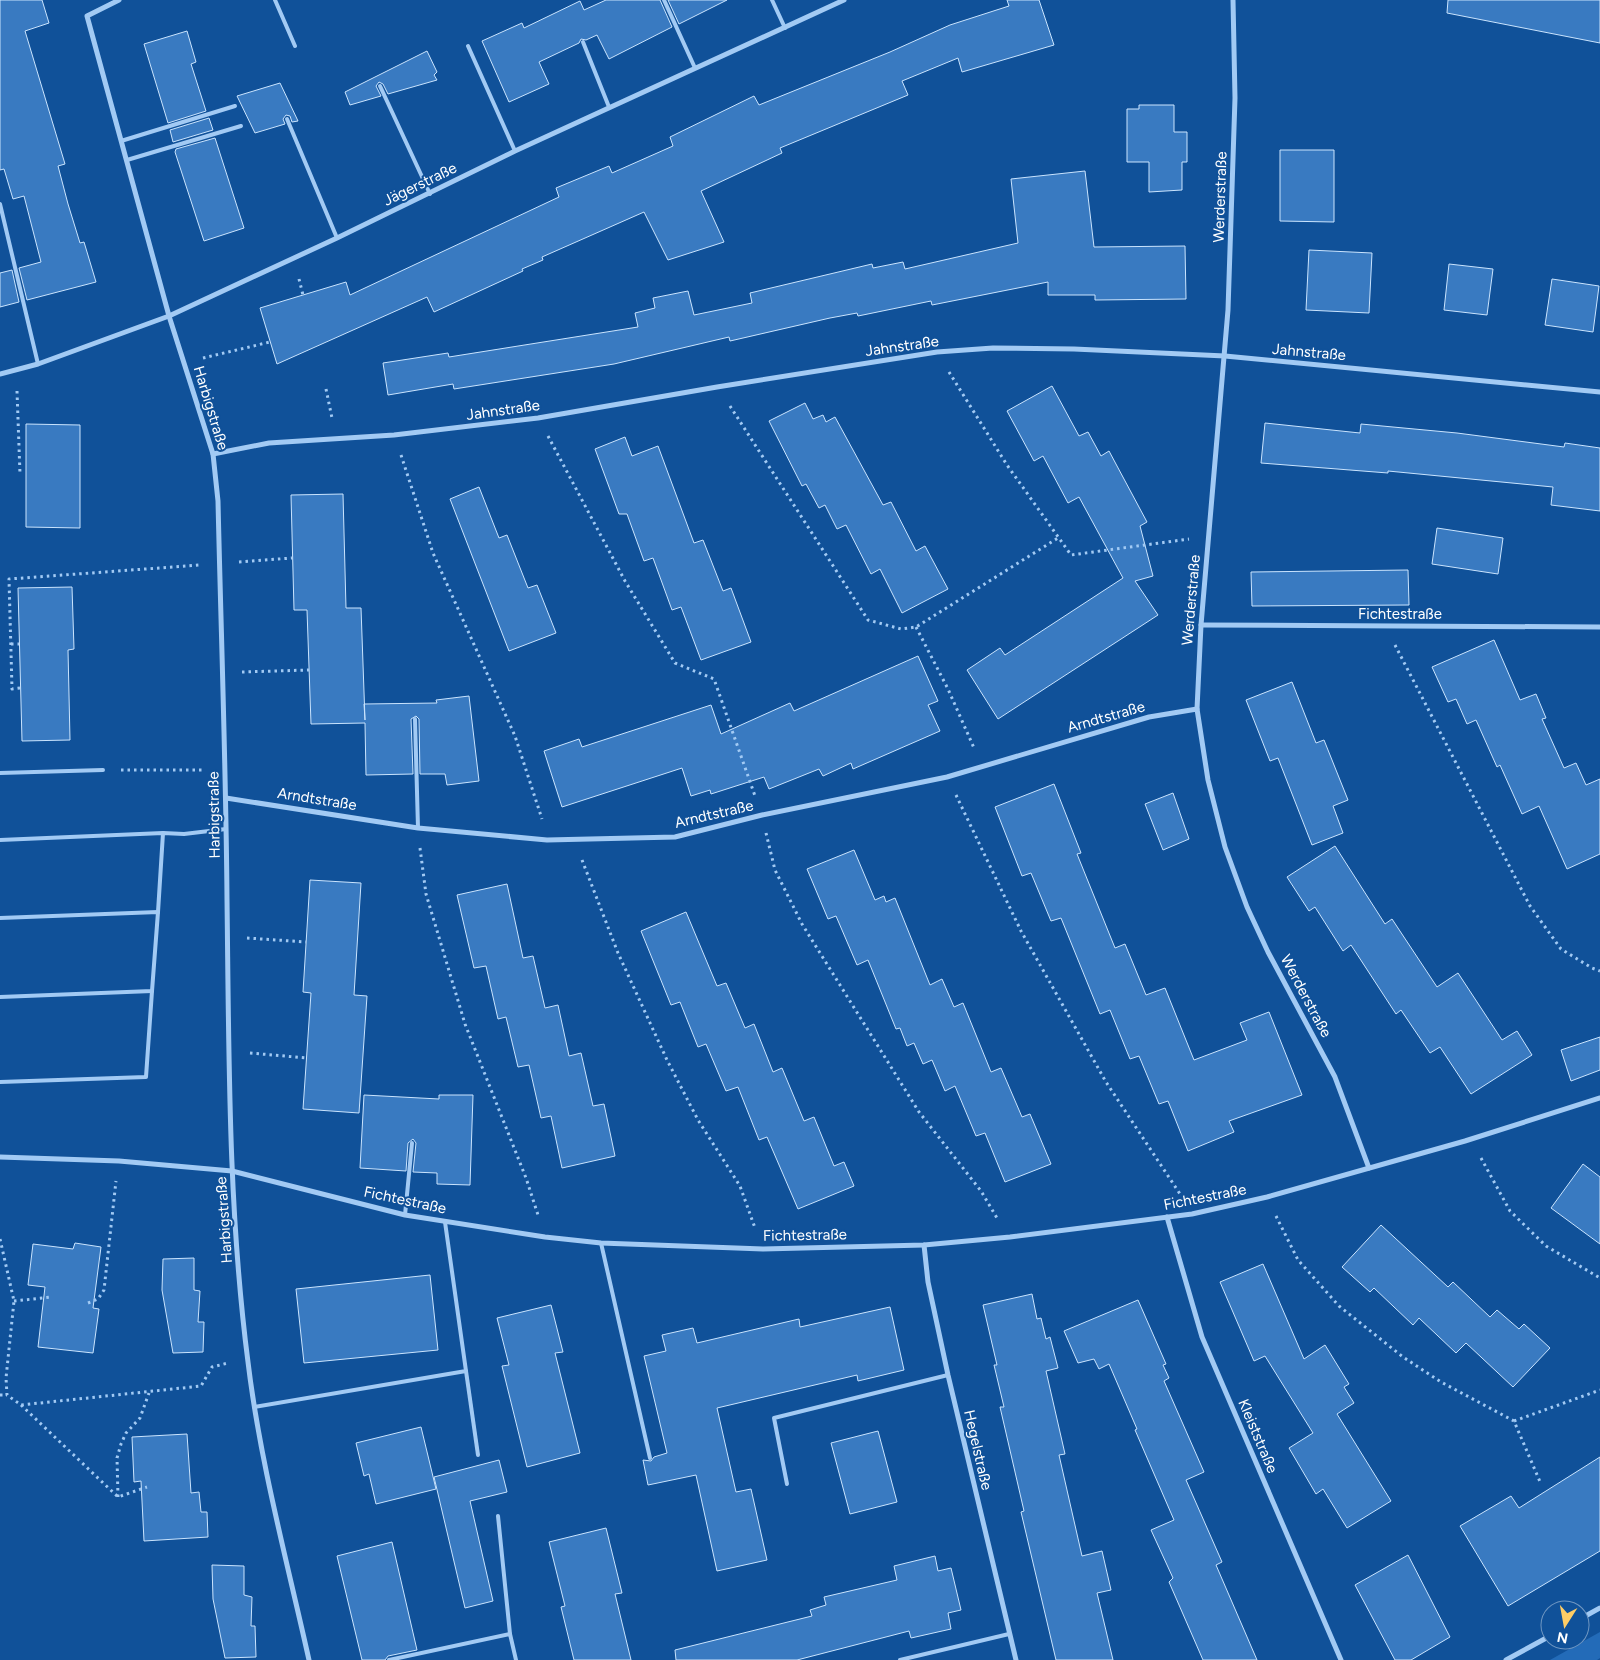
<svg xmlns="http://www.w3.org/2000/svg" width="1600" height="1660" viewBox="0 0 1600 1660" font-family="Figtree,sans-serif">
  <rect width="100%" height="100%" fill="#105199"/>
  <polygon fill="#236bb8" points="1600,1632 1600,1658 1597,1660 1550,1660"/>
  <g fill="#397ac1" stroke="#cae4fe">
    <polygon points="0,0 42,0 49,23 25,31 65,164 58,166 68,204 80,243 84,242 96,282 27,300 19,268 41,262 24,196 13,199 4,169 0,170"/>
    <polygon points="606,0 660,0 672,27 609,59 597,35 586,40 581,39 579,43 539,62 549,84 509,102 482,41 522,23 524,28 580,1 584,10"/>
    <polygon points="668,0 727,0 679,24"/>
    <polygon points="1007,0 1039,0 1054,45 962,72 958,58 902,81 908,95 780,148 782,153 701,191 724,242 668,260 644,212 542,257 543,260 522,269 523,271 434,312 427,297 277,364 260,308 346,282 350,295 559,197 556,188 609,166 612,173 673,146 670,137 754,96 759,105 890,52 950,25 1009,6"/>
    <polygon points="1448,0 1600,0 1600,43 1447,13"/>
    <polygon points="187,31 196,62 191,64 206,111 168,123 144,44"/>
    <polygon points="427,51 437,72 434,75 437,80 388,94 383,84 379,82 376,86 381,96 350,105 345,92"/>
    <polygon points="280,83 298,121 292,122 290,116 286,115 283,119 285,124 255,133 237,96"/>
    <polygon points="1139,105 1174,105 1174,132 1187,132 1187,162 1182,162 1182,190 1149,192 1149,162 1127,162 1127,109 1139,109"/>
    <polygon points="209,118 213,130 173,142 170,130"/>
    <polygon points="215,138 244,228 204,241 175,152 176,149"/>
    <polygon points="1280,150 1334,150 1334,222 1280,221"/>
    <polygon points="1085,171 1094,247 1185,246 1186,299 1095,300 1095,295 1048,295 1048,282 932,305 931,301 858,316 857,313 830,318 730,341 729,337 614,364 454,389 453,384 388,395 383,363 448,353 449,357 638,327 635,313 655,308 653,298 688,291 694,315 752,303 750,293 872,264 873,268 903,262 905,269 1018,243 1011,179"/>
    <polygon points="1309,250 1372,253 1369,313 1306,310"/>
    <polygon points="1449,264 1493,269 1487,315 1444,310"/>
    <polygon points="12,270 19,302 0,307 0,273"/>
    <polygon points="1552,279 1599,286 1593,332 1545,325"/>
    <polygon points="1052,386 1079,436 1088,432 1101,456 1109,451 1147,522 1140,526 1153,576 1135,581 1158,615 998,719 967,670 1000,648 1005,655 1123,578 1079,497 1068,503 1043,456 1034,461 1007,411"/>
    <polygon points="805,403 813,419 823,415 826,422 835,417 883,505 891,502 916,551 925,546 948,589 902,613 880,569 871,574 846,525 837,529 825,505 819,508 806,484 802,486 769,421"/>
    <polygon points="1265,423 1360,433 1361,424 1457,433 1564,447 1565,443 1600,448 1600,511 1551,505 1553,487 1388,471 1388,473 1261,463"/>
    <polygon points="26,424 80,425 80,528 26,527"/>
    <polygon points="625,437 632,456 658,446 694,543 703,540 723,591 731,588 751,642 701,660 681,607 672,610 653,558 644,561 627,514 619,514 595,449"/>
    <polygon points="479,487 499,538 507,535 528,588 537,585 556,633 509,651 450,499"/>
    <polygon points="343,494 346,608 361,608 365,720 364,704 437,703 436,700 469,696 479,781 447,785 445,774 420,774 419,719 416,716 411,719 413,774 366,775 365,723 311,724 307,610 294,610 291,495"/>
    <polygon points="1437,528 1503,538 1498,574 1432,564"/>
    <polygon points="1408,570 1409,605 1252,606 1251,572"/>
    <polygon points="72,587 74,649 68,650 70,740 22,741 18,588"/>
    <polygon points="1494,640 1520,700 1536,694 1546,718 1542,719 1564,768 1576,763 1586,785 1600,779 1600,854 1567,869 1539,806 1522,814 1500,765 1497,767 1476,720 1467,724 1456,699 1448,702 1432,667"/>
    <polygon points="918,656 938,701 928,705 940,731 853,769 851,763 823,776 819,769 769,789 764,777 711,794 710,790 691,796 682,768 562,807 544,751 579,739 582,747 711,705 721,734 790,703 794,711"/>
    <polygon points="1292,682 1316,743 1324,740 1348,800 1333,806 1343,833 1312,845 1278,758 1270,761 1246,700"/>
    <polygon points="1054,784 1081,853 1077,854 1115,948 1125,944 1146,995 1165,988 1194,1060 1247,1040 1240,1023 1269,1012 1302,1095 1229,1121 1234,1132 1188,1151 1168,1101 1159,1104 1139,1056 1130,1059 1110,1010 1100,1014 1061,918 1051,921 1031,873 1022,876 995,807"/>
    <polygon points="1173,793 1189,839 1163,850 1145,804"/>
    <polygon points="1335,846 1385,924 1392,919 1437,987 1458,973 1502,1040 1517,1031 1532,1055 1471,1094 1440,1047 1430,1053 1401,1010 1396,1014 1351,945 1343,951 1315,907 1309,911 1287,877"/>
    <polygon points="854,850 875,900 884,896 886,902 895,898 930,985 942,979 954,1007 963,1003 991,1072 1001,1068 1022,1117 1030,1114 1051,1164 1005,1182 985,1133 976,1136 955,1086 945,1091 932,1060 923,1064 914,1043 907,1046 900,1028 896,1029 868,960 857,965 836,916 828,919 807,869"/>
    <polygon points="310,880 361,883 354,995 367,996 359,1113 303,1109 311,993 303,992"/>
    <polygon points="507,884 523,958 533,956 545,1008 558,1005 569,1056 581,1053 593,1106 604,1104 615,1156 562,1168 551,1116 541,1118 529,1065 518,1067 506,1017 498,1019 486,966 474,968 457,895"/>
    <polygon points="686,912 717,986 726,983 745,1028 754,1024 773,1072 782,1068 804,1121 814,1117 834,1166 844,1162 854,1186 798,1209 767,1137 759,1140 738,1087 726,1091 706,1044 698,1047 680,1002 671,1005 641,931"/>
    <polygon points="1600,1037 1600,1070 1571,1081 1561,1050"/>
    <polygon points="364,1095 439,1099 439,1095 473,1095 470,1185 437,1184 437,1173 413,1172 416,1143 413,1139 408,1143 406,1171 360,1168"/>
    <polygon points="1583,1164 1600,1177 1600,1244 1551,1208"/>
    <polygon points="1381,1225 1448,1287 1453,1282 1490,1317 1497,1310 1519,1329 1524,1324 1550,1348 1513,1387 1466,1343 1456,1353 1419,1318 1413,1325 1374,1288 1370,1292 1342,1267"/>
    <polygon points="75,1243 101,1247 93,1308 99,1309 93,1353 38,1347 45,1287 28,1285 33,1244 73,1249"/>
    <polygon points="194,1258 194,1290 200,1291 198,1322 204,1322 203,1352 173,1353 162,1290 163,1259"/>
    <polygon points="1263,1264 1304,1359 1325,1345 1349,1384 1344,1387 1354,1403 1337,1414 1391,1501 1347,1528 1323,1489 1316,1494 1289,1448 1313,1433 1265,1356 1254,1361 1220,1282"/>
    <polygon points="430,1275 438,1350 304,1363 296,1289"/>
    <polygon points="1032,1294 1037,1319 1041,1318 1046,1339 1050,1337 1058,1368 1046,1371 1065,1454 1059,1455 1082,1556 1102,1551 1111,1590 1097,1593 1113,1660 1056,1660 1021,1512 1024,1511 1000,1407 1004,1407 994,1365 997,1365 983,1305"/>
    <polygon points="1138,1300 1166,1364 1163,1365 1169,1378 1164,1381 1204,1472 1186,1480 1222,1562 1216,1565 1257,1660 1203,1660 1169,1582 1173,1578 1151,1530 1174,1520 1135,1430 1137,1429 1109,1364 1099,1369 1094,1359 1078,1363 1064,1331"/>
    <polygon points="551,1305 563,1352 555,1353 580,1453 527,1467 502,1366 509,1365 497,1318"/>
    <polygon points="890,1307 904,1370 858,1381 857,1375 717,1408 736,1492 751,1489 767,1560 717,1571 696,1475 648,1485 643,1460 651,1461 654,1457 667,1453 644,1356 666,1351 662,1335 693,1328 697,1343 799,1319 800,1327"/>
    <polygon points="421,1427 436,1489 376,1504 369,1474 364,1476 356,1443"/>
    <polygon points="878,1431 897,1502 850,1514 831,1443"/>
    <polygon points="187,1434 191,1493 199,1492 201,1512 207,1512 208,1537 144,1541 141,1481 134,1482 132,1437"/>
    <polygon points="1600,1457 1600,1551 1508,1606 1460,1526 1511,1496 1519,1508"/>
    <polygon points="499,1460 507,1492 470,1501 493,1601 465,1608 434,1477"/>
    <polygon points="606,1528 622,1593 615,1594 631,1660 574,1660 561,1607 565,1606 549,1542"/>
    <polygon points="392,1542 417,1650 388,1656 385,1660 362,1660 337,1556"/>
    <polygon points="1408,1555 1450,1637 1411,1660 1395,1660 1355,1585"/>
    <polygon points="935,1556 938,1571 951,1568 961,1610 948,1613 951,1629 911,1638 909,1631 797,1660 676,1660 675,1650 812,1616 810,1610 826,1605 824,1597 897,1580 894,1566"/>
    <polygon points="212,1565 244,1566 244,1595 252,1597 251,1626 255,1626 256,1657 225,1658 213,1599"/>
  </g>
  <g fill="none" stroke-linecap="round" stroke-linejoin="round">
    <g stroke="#a2caf4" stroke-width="3" stroke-dasharray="2.5 4" stroke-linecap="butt">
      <polyline points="299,279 303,295"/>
      <polyline points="203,358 270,342"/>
      <polyline points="949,372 1007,465 1071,555 1189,539"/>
      <polyline points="326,389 332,418"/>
      <polyline points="17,391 20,474"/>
      <polyline points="730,406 868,620 901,629 916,627 1058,538"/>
      <polyline points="548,436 625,581 675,663 714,679 755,796"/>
      <polyline points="401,455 433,553 515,736 542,819"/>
      <polyline points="239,562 292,558"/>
      <polyline points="916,627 948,689 974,748"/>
      <polyline points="11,644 19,644"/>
      <polyline points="1395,645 1530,906 1561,949 1592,968 1600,971"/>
      <polyline points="242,672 309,670"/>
      <polyline points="20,688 12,689 9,579 200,565"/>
      <polyline points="121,770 205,770"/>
      <polyline points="956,795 1021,931 1106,1082 1180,1194"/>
      <polyline points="766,833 775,870 802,924 919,1112 981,1191 997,1218"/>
      <polyline points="420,848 426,894 465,1024 526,1178 538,1215"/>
      <polyline points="582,860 618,953 667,1060 698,1120 740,1186 755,1228"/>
      <polyline points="247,938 306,942"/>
      <polyline points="250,1053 307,1058"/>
      <polyline points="1481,1158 1510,1211 1546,1246 1600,1278"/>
      <polyline points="1276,1216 1298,1260 1339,1306 1403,1357 1441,1382 1514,1421 1541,1484"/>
      <polyline points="0,1239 14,1301 6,1378 7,1395 21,1405 201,1386 212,1367 228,1363"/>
      <polyline points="14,1301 52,1297"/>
      <polyline points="88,1303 98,1299 104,1290 116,1181"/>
      <polyline points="0,1395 7,1395"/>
      <polyline points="21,1405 118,1497 147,1487"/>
      <polyline points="1514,1421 1600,1390"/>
      <polyline points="118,1497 117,1458 121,1444 126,1433 140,1418 149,1393"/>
    </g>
    <g stroke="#a2caf4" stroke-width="4">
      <polyline points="275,0 295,46"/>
      <polyline points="664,0 695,68"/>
      <polyline points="772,0 785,28"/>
      <polyline points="583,42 609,107"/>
      <polyline points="468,46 515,151"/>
      <polyline points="380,86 430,194"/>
      <polyline points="287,119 337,238"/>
      <polyline points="121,141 235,106"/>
      <polyline points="127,160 241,126"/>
      <polyline points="0,204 38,364"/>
      <polyline points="415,719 418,828"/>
      <polyline points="0,773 103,770"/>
      <polyline points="0,840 163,833 184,834 226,829"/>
      <polyline points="158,912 163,833"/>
      <polyline points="0,918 158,912 152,991 0,997"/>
      <polyline points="0,1082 146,1077 152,991"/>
      <polyline points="405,1215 412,1143"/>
      <polyline points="601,1243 650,1458"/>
      <polyline points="466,1371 478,1455"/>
      <polyline points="254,1407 466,1371 445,1222"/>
      <polyline points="787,1484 774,1418 948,1375"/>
      <polyline points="498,1516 510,1634"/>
      <polyline points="389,1660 510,1634 516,1660"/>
      <polyline points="900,1660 1009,1634"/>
    </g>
    <g stroke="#a2caf4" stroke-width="5">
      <path d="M 119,0 L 87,16 L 169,316 L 213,454 L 218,501 C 221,633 226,766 227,899 C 229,1053 228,1208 248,1362 C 260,1462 287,1561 309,1660"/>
      <polyline points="1233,0 1235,98 1228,310 1201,625 1197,709 1208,780 1225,847 1247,907 1268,952 1335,1077 1369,1168"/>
      <polyline points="0,374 38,364 169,316 337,238 515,151 844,0"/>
      <polyline points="213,454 269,443 394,435 538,418 717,387 937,352 993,348 1074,349 1225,356 1600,392"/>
      <polyline points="1201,625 1600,627"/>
      <polyline points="226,798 418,828 547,840 675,837 762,815 947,777 1149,717 1197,709"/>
      <polyline points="0,1157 119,1161 232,1171 405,1215 545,1237 601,1243 763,1249 924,1245 1010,1237 1192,1214 1267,1197 1465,1141 1600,1098"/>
      <polyline points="1167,1217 1202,1337 1341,1660"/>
      <polyline points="924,1245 928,1282 948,1375 1016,1660"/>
      <polyline points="1580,1619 1600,1608"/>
      <polyline points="1506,1660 1550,1636"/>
    </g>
  </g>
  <g text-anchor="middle" stroke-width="4" stroke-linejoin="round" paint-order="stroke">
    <g font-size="15" fill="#fff" stroke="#105199">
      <text transform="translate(420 184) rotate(-26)" y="5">Jägerstraße</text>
      <text transform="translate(1220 197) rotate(-88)" y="5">Werderstraße</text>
      <text transform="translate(902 346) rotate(-8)" y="5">Jahnstraße</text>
      <text transform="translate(1309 352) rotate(5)" y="5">Jahnstraße</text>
      <text transform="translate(211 408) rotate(73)" y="5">Harbigstraße</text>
      <text transform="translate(503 410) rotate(-8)" y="5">Jahnstraße</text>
      <text transform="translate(1191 600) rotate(-85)" y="5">Werderstraße</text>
      <text x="1400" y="619">Fichtestraße</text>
      <text transform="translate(1106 717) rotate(-16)" y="5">Arndtstraße</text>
      <text transform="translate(317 799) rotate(9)" y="5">Arndtstraße</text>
      <text transform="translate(714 814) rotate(-13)" y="5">Arndtstraße</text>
      <text transform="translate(214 815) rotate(-91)" y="5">Harbigstraße</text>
      <text transform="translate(1306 996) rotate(62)" y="5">Werderstraße</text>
      <text transform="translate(1205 1197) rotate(-11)" y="5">Fichtestraße</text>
      <text transform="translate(405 1200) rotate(12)" y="5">Fichtestraße</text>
      <text transform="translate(224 1220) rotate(-94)" y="5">Harbigstraße</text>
      <text transform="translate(805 1235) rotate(-1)" y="5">Fichtestraße</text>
      <text transform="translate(1258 1436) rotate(67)" y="5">Kleiststraße</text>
      <text transform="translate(978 1450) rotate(77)" y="5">Hegelstraße</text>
    </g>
  </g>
  <g transform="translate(1565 1625) rotate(191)"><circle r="24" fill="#105199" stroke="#7097c2"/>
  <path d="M0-4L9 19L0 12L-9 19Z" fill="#ffcd65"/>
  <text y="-8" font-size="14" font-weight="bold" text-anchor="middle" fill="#ffffff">N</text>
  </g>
</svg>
